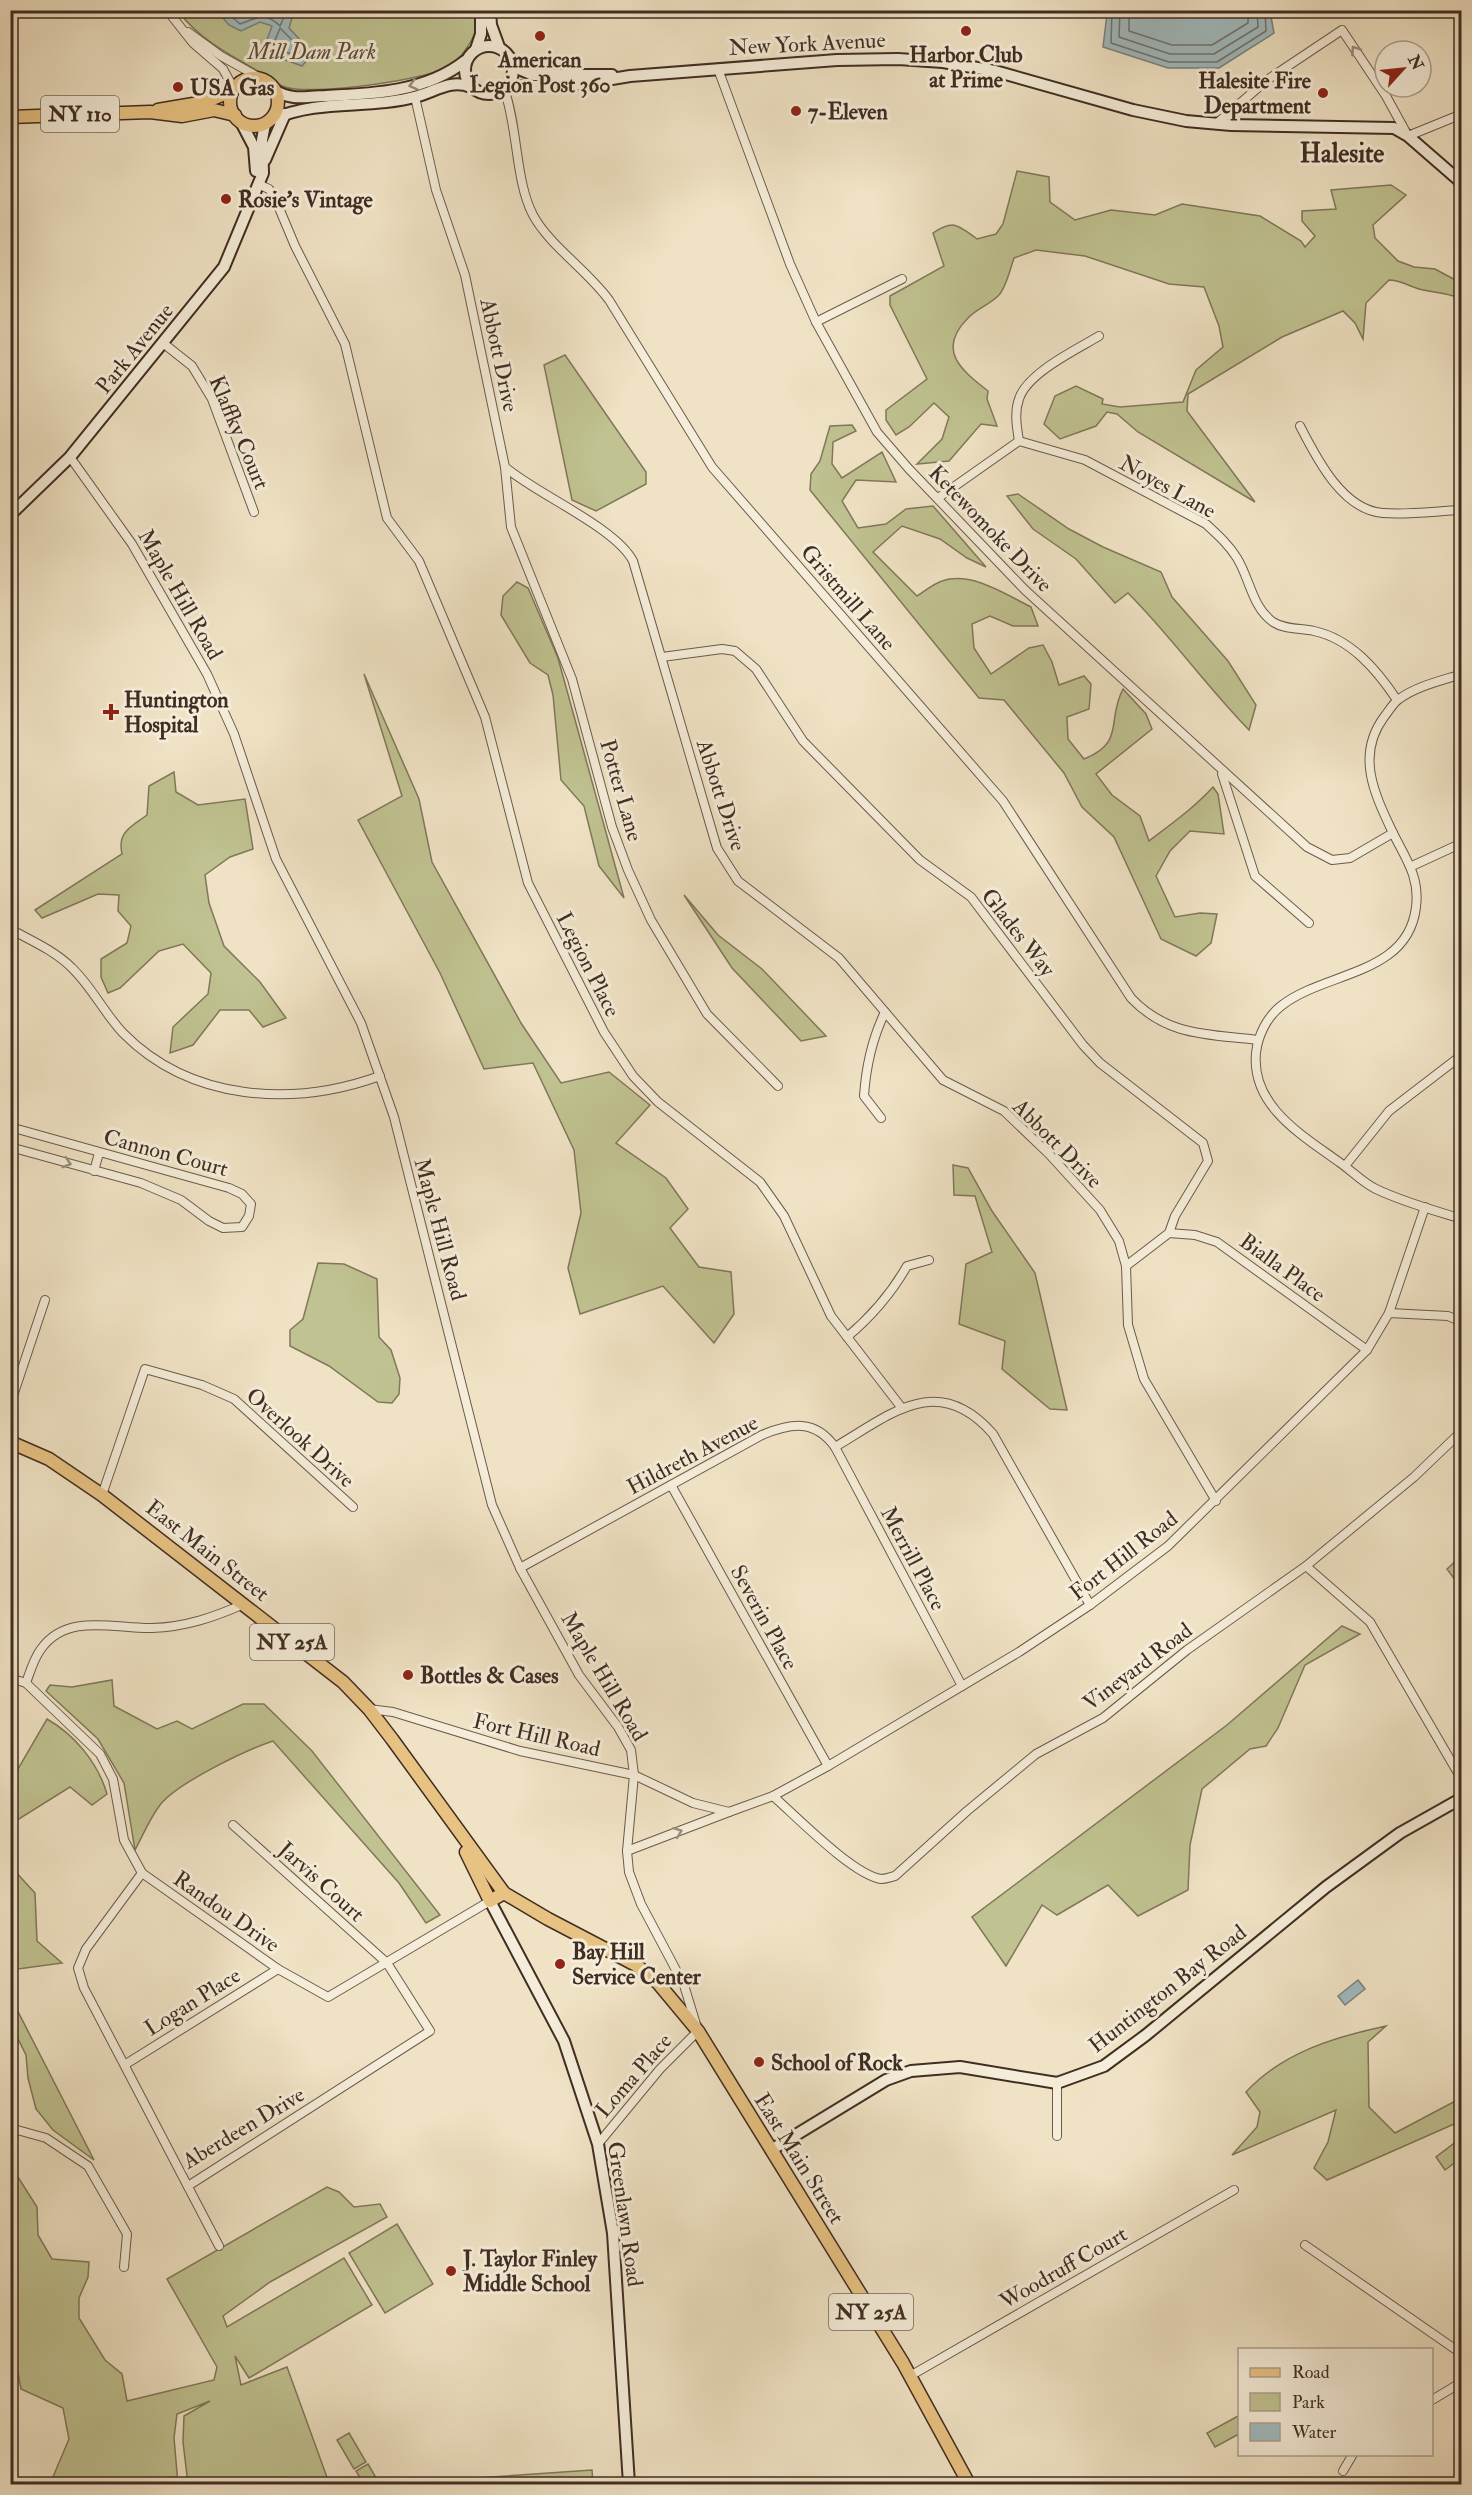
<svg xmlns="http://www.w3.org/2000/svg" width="1472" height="2495" viewBox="0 0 1472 2495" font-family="'IM FELL Double Pica',serif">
  <rect width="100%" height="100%" fill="#f0e3c5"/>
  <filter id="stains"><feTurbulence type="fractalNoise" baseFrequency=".00333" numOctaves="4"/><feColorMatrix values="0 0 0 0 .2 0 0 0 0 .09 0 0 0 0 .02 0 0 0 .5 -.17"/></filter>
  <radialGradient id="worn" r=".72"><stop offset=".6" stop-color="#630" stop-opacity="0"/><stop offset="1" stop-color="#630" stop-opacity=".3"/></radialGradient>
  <g fill="#c0c291" stroke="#80785a" stroke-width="1.5">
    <path d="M 178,11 L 483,11 C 477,31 469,51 451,65 C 432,80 309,96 285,87 C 276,84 266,76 258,71 C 228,54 199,39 178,11 Z"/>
    <path d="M 1017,171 L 1049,177 L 1050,202 L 1075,220 L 1111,210 L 1155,215 L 1182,204 L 1260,216 L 1301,241 L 1305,247 L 1315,236 L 1302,221 L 1302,211 L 1336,209 L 1331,190 L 1391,185 L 1406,195 L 1373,225 L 1375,238 L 1398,261 L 1414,267 L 1435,269 L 1461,283 L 1459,298 C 1444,292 1431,293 1416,288 C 1407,285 1399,280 1389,280 L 1366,303 L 1363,339 L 1355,323 L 1343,311 L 1282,337 L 1188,394 L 1187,411 L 1255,502 L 1138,432 L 1117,414 L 1107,412 L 1096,426 L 1060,439 L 1044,424 L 1055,396 L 1076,386 L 1103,399 L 1102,404 L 1120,407 L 1183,402 L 1196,370 L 1223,347 L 1219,326 L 1204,287 L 1169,284 L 1085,256 L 1036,250 L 1014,258 C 1010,269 1006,289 998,296 C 989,305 976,309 968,318 C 936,350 961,370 988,391 L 987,399 L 997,426 L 981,424 L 949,461 L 917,464 L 942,439 L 949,417 L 934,403 L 909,427 L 896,435 L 886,420 L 886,410 L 927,379 L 890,305 L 890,296 L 944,266 L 933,233 C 954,219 958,225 977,239 L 996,234 L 1003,224 Z"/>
    <polygon points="565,355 646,472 646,484 596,511 572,500 544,365"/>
    <path d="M 852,425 L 856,431 L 833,442 L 832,464 L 842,478 L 882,452 L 896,482 L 856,480 L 842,501 L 858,528 L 886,524 L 906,509 L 933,506 L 986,567 L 967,558 L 940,539 L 902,526 L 873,552 L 917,596 C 925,591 933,584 942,581 C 971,571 1005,594 1031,607 L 1038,626 L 1013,626 L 990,616 L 972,624 L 974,648 L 991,674 L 1029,648 L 1043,645 L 1052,662 L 1059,685 L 1084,676 L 1091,684 L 1089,709 L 1067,717 L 1068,739 L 1084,759 C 1126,742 1106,721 1123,689 L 1146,714 L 1152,729 L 1096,774 L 1112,795 L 1140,816 L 1149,841 C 1171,824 1194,808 1213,787 L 1218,794 L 1224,834 L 1190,831 L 1170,851 L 1156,876 L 1175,917 L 1200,913 L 1217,914 L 1211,943 L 1196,956 L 1161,939 L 1114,837 L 1082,807 L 1064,773 L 1004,700 L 979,698 L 810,490 L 811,474 L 820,461 L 830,426 Z"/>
    <path d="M 1018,494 L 1069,529 L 1103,547 L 1161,572 L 1172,597 L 1228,661 L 1256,705 L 1249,730 C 1206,686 1171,636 1128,593 L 1115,603 L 1076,559 L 1033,529 L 1007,496 Z"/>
    <polygon points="517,582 528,588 558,658 624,898 599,866 584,806 561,780 553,695 548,675 530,663 501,615 503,596"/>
    <polygon points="364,674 419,799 432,862 521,1023 561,1083 609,1072 650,1105 616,1143 666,1178 688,1209 670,1228 699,1267 731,1272 734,1314 714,1343 663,1286 580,1314 568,1268 581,1213 574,1150 533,1063 484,1069 440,973 358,820 402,796"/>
    <path d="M 174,772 L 176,792 L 198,805 L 245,799 L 253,849 L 230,857 L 205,875 L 209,903 L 224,946 L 260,982 L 286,1018 L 263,1027 L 249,1010 L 220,1010 L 193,1045 L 170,1053 L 173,1027 L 208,994 L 211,973 L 183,944 L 159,951 L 120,988 L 108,993 L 101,977 L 101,959 L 127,943 L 131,926 L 118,911 L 119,895 L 98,894 L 42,918 L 35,910 L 122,854 C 117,832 131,827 147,815 L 149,786 Z"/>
    <polygon points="684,895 718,935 762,969 826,1036 801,1041 732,968"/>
    <polygon points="953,1165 968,1168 992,1211 1035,1273 1067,1410 1050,1409 1002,1369 1005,1341 959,1324 966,1264 992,1252 975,1196 954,1195"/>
    <polygon points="318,1263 344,1264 377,1279 379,1337 391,1350 400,1378 399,1394 392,1403 378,1402 329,1366 290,1346 290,1330 303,1319"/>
    <polygon points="1461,1556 1461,1588 1447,1569"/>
    <polygon points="1342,1626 1360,1634 1305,1665 1278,1728 1266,1746 1250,1749 1202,1789 1190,1845 1188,1890 1138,1916 1108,1885 1057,1915 1042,1905 1006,1966 972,1917 1227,1725"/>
    <path d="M 112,1680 L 114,1706 L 157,1729 L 177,1721 L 192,1729 L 243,1704 L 264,1704 L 312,1751 L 440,1915 L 426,1923 L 399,1883 L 273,1741 C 246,1750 177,1783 160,1805 C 150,1818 143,1835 135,1850 L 124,1783 L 98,1739 L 46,1691 L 50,1685 L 72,1687 Z"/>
    <path d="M 47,1719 C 75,1735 98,1763 107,1794 L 92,1805 L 70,1787 L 11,1824 L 11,1781 Z"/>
    <polygon points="11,1858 13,1869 35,1893 37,1941 62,1963 11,1970"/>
    <polygon points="10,1998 11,1998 94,2160 53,2130 36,2109 28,2078 26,2055 14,2031 11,2030"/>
    <path d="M 1386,2026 L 1368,2042 L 1369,2107 L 1395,2133 L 1461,2098 L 1461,2121 L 1327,2180 L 1314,2168 L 1328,2142 L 1336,2110 L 1232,2155 L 1257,2127 L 1260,2112 L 1246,2092 C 1283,2052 1335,2037 1386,2026 Z"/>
    <polygon points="11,2136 17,2139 11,2149 16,2174 37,2207 38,2235 52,2259 89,2262 88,2277 79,2298 79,2318 105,2360 122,2374 127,2401 214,2380 217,2367 167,2279 327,2187 339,2192 354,2207 380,2204 387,2217 270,2282 223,2316 227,2327 344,2258 372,2305 249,2378 235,2356 241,2385 287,2367 328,2480 317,2484 188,2484 183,2442 184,2416 210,2401 177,2414 174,2438 178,2484 50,2484 69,2439 63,2408 21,2389 11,2336"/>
    <polygon points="1461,2138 1461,2158 1445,2170 1436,2157"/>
    <polygon points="397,2224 433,2284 385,2313 349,2253"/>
    <polygon points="1238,2416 1239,2434 1215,2447 1207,2433"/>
    <polygon points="349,2433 366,2462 354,2469 337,2440"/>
    <polygon points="368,2464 379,2483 364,2484 356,2471"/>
    <polygon points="592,2470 593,2484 434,2484 434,2481"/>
  </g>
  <g fill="#a1bbc0" stroke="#7a8281" stroke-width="1.5">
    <polygon points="217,11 294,11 289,28 304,44 308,59 302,66 267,53 265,45 272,26 260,22 241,31 229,25"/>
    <polygon points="1099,11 1270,11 1274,33 1219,68 1168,68 1103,47 1107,14"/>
    <polygon points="1358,1980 1365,1989 1345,2005 1338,1996"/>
  </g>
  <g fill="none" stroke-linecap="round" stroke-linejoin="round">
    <g stroke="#707472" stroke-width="1.5">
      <path d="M 224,10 L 240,24 C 258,18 264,11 280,26 L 287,10"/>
      <polyline points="1112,10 1111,43 1169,62 1217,62 1266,31 1265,10"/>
      <polyline points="1120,10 1119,37 1170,54 1214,54 1258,27 1257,10"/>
      <polyline points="1129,10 1129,31 1172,45 1212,45 1248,23 1248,10"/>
      <polygon points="280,28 298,46 299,56 272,48"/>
    </g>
    <defs>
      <g id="street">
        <polyline points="167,10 193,43 223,69 234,89"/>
        <polyline points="188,32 221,56 262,79"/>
        <polyline points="718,69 790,264 816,322 877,432 909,469 1025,590 1307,847 1332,860 1350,858 1393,833"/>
        <path d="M 504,89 C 518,126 515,181 533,215 C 549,245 587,270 609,300 L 712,467 L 1003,801 L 1131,998 C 1168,1037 1209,1034 1258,1040"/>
        <path d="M 415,97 L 436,190 L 465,275 L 505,467 C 538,495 615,527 633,561 L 717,848 L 738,881 L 839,958 L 943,1080 L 1004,1111 L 1049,1154 L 1100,1210 L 1119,1241 L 1126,1266 L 1128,1325 L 1144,1379 L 1216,1501"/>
        <polyline points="1216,124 1267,80 1342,30 1386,96 1408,136 1462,114"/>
        <polyline points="258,184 269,189 274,196 295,246 345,344 387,518 419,561 485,717 528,883 604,1032 633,1076 658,1102 760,1182 784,1216 831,1316 901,1407"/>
        <polyline points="816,322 902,279"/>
        <polyline points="163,343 192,366 212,399 254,512"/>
        <path d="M 1300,426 C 1316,457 1342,510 1383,513 C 1409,515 1436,511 1462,510"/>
        <path d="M 1019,441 C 1017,428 1014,413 1019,399 C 1027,373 1076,350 1099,336"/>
        <polyline points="70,457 132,544 207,674 234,734 276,859 361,1023 394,1117 492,1505 520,1568 579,1675 618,1727 631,1750 634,1775 627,1851 629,1872 641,1904 684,1985 698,2031 660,2069 598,2144"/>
        <polyline points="505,467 511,527 572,679 612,827 628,870 651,920 707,1014 778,1086"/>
        <path d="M 938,498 L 1019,441 L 1085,460 L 1206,524 C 1218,535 1229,545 1237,558 C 1250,579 1252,607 1273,622 C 1285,630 1301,628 1314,631 C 1351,639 1377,670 1397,700"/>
        <polyline points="662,657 722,649 735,651 756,669 803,741 920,860 971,897 1083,1045 1100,1063 1203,1143 1208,1161 1175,1216 1169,1233 1126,1266"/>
        <path d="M 1462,674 C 1440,681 1417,686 1399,699 C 1393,703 1389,711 1384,717 C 1356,755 1374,793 1392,831 C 1405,858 1420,876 1416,907 C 1408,976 1325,971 1281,1006 C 1267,1017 1258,1035 1256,1053 C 1251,1106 1302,1135 1339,1162 C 1351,1170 1363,1183 1376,1189 C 1403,1202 1433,1210 1462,1219"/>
        <polyline points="1222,774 1255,876 1309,923"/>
        <polyline points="1412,866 1462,843"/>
        <path d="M 10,929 C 32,941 55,951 72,968 C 92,987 104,1013 123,1033 C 191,1102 294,1107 380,1076"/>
        <path d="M 881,1118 L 864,1096 C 866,1066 872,1039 885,1012"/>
        <polyline points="10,1127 229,1188 242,1194 251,1204 249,1216 242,1227 223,1228 209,1221 181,1200 141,1183 10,1147"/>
        <polyline points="1345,1166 1389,1111 1462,1055"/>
        <polyline points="94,1171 99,1153"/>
        <polyline points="1169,1233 1195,1235 1217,1242 1367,1350"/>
        <polyline points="1389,1313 1448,1316 1462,1322"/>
        <path d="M 847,1337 C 872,1316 891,1294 907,1266 L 929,1260"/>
        <polyline points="10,1405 45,1300"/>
        <path d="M 835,1447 C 891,1414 938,1371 993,1434 L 1090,1605"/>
        <polyline points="671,1485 828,1766"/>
        <polyline points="102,1495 145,1369 202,1385 234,1399 353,1507"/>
        <polyline points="1306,1566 1370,1622 1462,1780"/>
        <path d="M 520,1568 L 762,1435 C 791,1423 815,1419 835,1447 L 962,1686"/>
        <polyline points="10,1678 26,1683 100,1754 113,1779 124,1840 142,1873 278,1969 328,1997 490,1901"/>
        <path d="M 26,1683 C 30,1672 34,1658 41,1649 C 67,1612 115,1629 152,1628 C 186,1627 214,1617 244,1604"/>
        <polyline points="369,1709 393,1712 520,1751 634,1775 693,1803 729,1812 773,1796 828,1766 1019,1652 1090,1605 1168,1546 1367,1350 1389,1313 1425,1207"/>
        <path d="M 773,1796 C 797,1817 852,1874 881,1879 C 886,1879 890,1877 895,1876 L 967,1811 L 1036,1754 L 1103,1718 L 1187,1650 L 1306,1566 L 1414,1477 L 1462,1431"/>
        <polyline points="627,1851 729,1812"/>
        <polyline points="142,1873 86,1949 78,1968 84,1988 219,2246"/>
        <polyline points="126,2064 278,1969"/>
        <polyline points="10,2128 46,2138 88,2166 127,2234 124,2267"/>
        <polyline points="1057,2136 1057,2083"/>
        <polyline points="188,2186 430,2031 387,1963 233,1825"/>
        <polyline points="1305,2245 1462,2354"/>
        <polyline points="910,2376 1234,2190"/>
        <polyline points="1432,2400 1462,2382"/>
        <polyline points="1343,2471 1353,2454"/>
      </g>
      <g id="secondary">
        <polyline points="490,10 491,25 499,47"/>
        <circle cx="489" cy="70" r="24"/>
        <polyline points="476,49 481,34 481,10"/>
        <polyline points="511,60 521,70 533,75 612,75"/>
        <polyline points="507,87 582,84 630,76 837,60 898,59 943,62 995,71 1133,110 1186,121 1231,125 1394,128 1408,136 1462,183"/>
        <path d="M 276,91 C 293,101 306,96 325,96 C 373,94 426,92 465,61"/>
        <path d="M 273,119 C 321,98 369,110 418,96 C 436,91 451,79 471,87"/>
        <polyline points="242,124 254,147 256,171"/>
        <polyline points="265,160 285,114"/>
        <polyline points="10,515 70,457 224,267 263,173 262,140 265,124"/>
        <polyline points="490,1901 564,2041 598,2144 613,2233 629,2484"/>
        <polyline points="771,2150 886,2080 911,2071 960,2067 1057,2083 1104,2066 1146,2035 1326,1887 1400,1833 1462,1798"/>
      </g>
      <g id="primary">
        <circle cx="254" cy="102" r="24"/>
        <polyline points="158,110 205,102 232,91"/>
        <polyline points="10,117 150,112 182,116 214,110 235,115"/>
        <polyline points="10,1442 49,1459 102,1495 343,1682 369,1709 392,1739 504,1893 548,1919 636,1965 658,1983 698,2031 903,2363 969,2484"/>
        <polyline points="466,1852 490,1901 504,1893"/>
      </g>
    </defs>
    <use href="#street" stroke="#6c5a4c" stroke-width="10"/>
    <use href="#secondary" stroke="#402d23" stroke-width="14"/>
    <use href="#primary" stroke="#402d23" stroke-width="15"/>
    <use href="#street" stroke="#f5edd9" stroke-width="8"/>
    <use href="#secondary" stroke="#f5edd9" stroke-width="10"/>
    <use href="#primary" stroke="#e8c282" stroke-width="12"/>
  </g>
  <defs><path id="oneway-chevron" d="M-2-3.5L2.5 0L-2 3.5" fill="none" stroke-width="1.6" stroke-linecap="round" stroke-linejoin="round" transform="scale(1.5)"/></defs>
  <g stroke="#9a8d7e">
    <use href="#oneway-chevron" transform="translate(1355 50) rotate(-124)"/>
    <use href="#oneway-chevron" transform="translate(413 85) rotate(166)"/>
    <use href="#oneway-chevron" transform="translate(67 1163) rotate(16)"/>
    <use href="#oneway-chevron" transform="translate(678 1832) rotate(-21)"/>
  </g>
  <g fill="#8f2418" stroke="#f5edd9" stroke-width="2">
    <circle cx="966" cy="31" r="6"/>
    <circle cx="540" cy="36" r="6"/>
    <circle cx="178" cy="87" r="6"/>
    <circle cx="1323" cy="93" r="6"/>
    <circle cx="796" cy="111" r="6"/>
    <circle cx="226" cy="199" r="6"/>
    <path d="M108 703h6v6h6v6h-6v6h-6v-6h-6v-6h6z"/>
    <circle cx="408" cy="1675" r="6"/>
    <circle cx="560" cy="1964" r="6"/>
    <circle cx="759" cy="2062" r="6"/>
    <circle cx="451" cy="2271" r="6"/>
  </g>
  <g text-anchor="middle" stroke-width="6" stroke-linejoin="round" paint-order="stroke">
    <g fill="#f5edd9" stroke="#76675a" stroke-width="1.5">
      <rect x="41" y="96" width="78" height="36" rx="4.5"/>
      <rect x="250" y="1624" width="84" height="36" rx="4.5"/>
      <rect x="829" y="2294" width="84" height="36" rx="4.5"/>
    </g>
    <g font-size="21" font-weight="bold" fill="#402d23">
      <text x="80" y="121">NY 110</text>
      <text x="292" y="1649">NY 25A</text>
      <text x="871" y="2319">NY 25A</text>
    </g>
    <g font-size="22" fill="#402d23" stroke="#f5edd9">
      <text transform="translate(807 43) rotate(-3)" y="8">New York Avenue</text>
      <text transform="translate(134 348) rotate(-51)" y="8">Park Avenue</text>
      <text transform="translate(500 355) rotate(78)" y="8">Abbott Drive</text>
      <text transform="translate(240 432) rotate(67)" y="8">Klaffky Court</text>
      <text transform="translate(1168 486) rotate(29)" y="8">Noyes Lane</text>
      <text transform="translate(991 528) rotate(46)" y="8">Ketewomoke Drive</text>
      <text transform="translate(181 594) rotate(60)" y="8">Maple Hill Road</text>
      <text transform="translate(849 597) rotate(49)" y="8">Gristmill Lane</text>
      <text transform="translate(622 790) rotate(74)" y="8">Potter Lane</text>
      <text transform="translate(722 795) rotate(72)" y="8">Abbott Drive</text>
      <text transform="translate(1019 932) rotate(52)" y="8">Glades Way</text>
      <text transform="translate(589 964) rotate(63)" y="8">Legion Place</text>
      <text transform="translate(1058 1143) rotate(45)" y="8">Abbott Drive</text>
      <text transform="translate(166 1152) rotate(15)" y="8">Cannon Court</text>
      <text transform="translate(441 1229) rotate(75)" y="8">Maple Hill Road</text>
      <text transform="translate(1283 1267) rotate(36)" y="8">Bialla Place</text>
      <text transform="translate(301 1437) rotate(42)" y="8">Overlook Drive</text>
      <text transform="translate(692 1454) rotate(-28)" y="8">Hildreth Avenue</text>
      <text transform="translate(208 1550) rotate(38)" y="8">East Main Street</text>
      <text transform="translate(1123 1555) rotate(-38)" y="8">Fort Hill Road</text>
      <text transform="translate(914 1558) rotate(62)" y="8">Merrill Place</text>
      <text transform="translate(765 1617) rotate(61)" y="8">Severin Place</text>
      <text transform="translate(1137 1666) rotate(-37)" y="8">Vineyard Road</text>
      <text transform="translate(605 1676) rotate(59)" y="8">Maple Hill Road</text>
      <text transform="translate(537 1734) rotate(13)" y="8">Fort Hill Road</text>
      <text transform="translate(322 1881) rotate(42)" y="8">Jarvis Court</text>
      <text transform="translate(227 1911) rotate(35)" y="8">Randou Drive</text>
      <text transform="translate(1167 1988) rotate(-38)" y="8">Huntington Bay Road</text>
      <text transform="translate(192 2001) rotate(-32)" y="8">Logan Place</text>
      <text transform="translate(633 2075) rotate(-49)" y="8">Loma Place</text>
      <text transform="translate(243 2127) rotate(-31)" y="8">Aberdeen Drive</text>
      <text transform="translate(800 2158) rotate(58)" y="8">East Main Street</text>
      <text transform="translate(626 2214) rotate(82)" y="8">Greenlawn Road</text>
      <text transform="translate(1063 2267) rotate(-30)" y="8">Woodruff Court</text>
    </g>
    <g font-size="22" font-style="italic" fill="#5a4b39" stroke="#f5edd9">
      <text x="312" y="59">Mill Dam Park</text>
    </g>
    <g font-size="22" font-weight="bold" fill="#402d23" stroke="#f5edd9" text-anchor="start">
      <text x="966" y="62" text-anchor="middle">Harbor Club<tspan x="966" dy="25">at Prime</tspan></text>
      <text x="540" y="67" text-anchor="middle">American<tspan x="540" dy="25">Legion Post 360</tspan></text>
      <text x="1311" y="88" text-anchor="end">Halesite Fire<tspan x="1311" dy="25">Department</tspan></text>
      <text x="190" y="95">USA Gas</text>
      <text x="808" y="119">7-Eleven</text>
      <text x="238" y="207">Rosie's Vintage</text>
      <text x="124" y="707">Huntington<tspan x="124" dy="25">Hospital</tspan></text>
      <text x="420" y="1683">Bottles &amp; Cases</text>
      <text x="572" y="1959">Bay Hill<tspan x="572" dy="25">Service Center</tspan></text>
      <text x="771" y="2070">School of Rock</text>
      <text x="463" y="2266">J. Taylor Finley<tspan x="463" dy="25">Middle School</tspan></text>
    </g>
    <g font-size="26" font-weight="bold" fill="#402d23" stroke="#f5edd9">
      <text x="1342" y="162">Halesite</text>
    </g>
  </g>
  <rect width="1472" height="2495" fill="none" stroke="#f0e3c5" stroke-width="36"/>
  <rect x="12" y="12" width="1448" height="2471" fill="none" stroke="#402d23" stroke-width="3"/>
  <rect x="18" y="18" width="1436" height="2459" fill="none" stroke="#402d23" stroke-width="1.5"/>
  <rect x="1238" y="2348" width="195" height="108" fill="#f5edd9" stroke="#ada090" stroke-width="1.5"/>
  <rect x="1250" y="2368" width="30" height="9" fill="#e8c282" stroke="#ada090" stroke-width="1.5"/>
  <text x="1292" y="2378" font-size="18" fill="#402d23">Road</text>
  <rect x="1250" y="2393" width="30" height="18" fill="#c0c291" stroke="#ada090" stroke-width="1.5"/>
  <text x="1292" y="2408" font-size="18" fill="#402d23">Park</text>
  <rect x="1250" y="2423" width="30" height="18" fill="#a1bbc0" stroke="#ada090" stroke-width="1.5"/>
  <text x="1292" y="2438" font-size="18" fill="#402d23">Water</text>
  <g transform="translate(1403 69) rotate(63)"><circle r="28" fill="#f5edd9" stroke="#ada090" stroke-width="1.5"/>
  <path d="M0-4.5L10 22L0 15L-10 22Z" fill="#8f2418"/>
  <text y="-9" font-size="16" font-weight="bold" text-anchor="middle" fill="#402d23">N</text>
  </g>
  <rect width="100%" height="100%" filter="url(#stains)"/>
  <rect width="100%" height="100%" fill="url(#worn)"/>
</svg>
